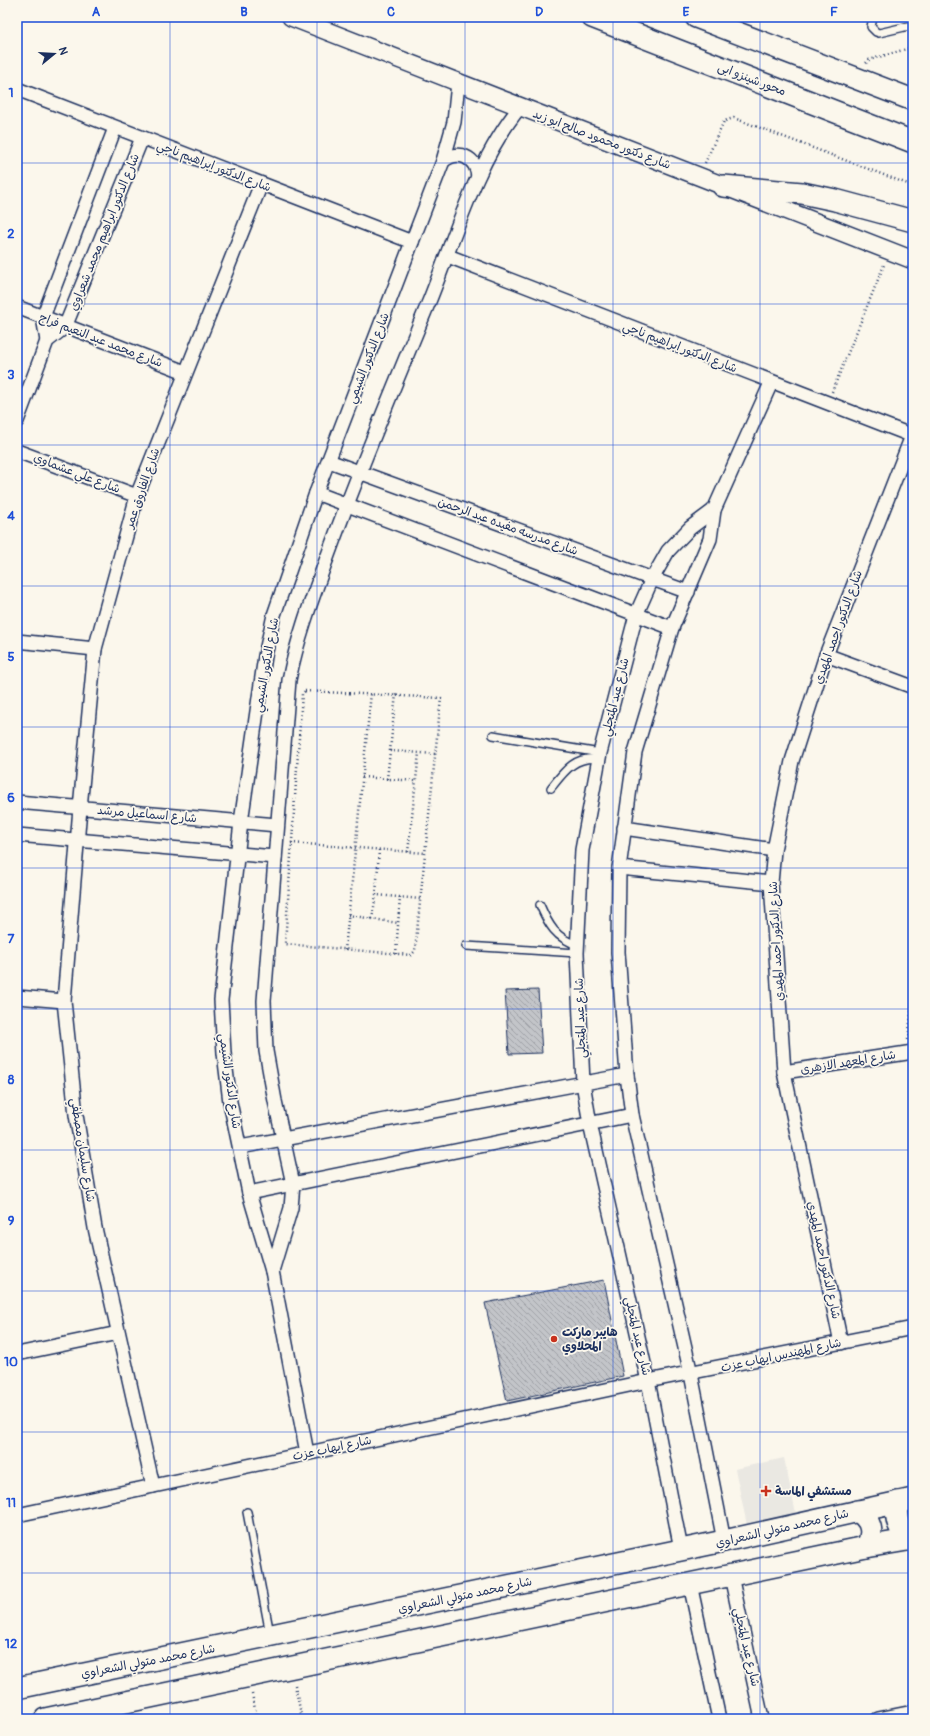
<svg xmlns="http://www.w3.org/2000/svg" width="930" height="1736" viewBox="0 0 930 1736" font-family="Pangolin,'Playpen Sans Arabic',sans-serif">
  <defs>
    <pattern id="building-back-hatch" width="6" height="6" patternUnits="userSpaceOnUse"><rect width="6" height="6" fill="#c3c5c9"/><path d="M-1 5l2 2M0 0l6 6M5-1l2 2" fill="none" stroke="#9ea0a6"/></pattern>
  </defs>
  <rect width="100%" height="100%" fill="#fbf7ec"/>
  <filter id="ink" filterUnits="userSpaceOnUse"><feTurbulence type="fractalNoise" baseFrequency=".025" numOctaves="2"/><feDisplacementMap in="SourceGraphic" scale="8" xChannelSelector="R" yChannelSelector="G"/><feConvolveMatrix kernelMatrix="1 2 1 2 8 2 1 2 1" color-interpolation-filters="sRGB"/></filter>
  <g filter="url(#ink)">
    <polygon fill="#eae8e2" points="784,1458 796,1514 747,1525 735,1469"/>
    <g fill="url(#building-back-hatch)" stroke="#1b2f5e">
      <polygon points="538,990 542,1053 509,1054 505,991"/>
      <polygon points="604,1280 623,1376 507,1401 485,1303"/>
    </g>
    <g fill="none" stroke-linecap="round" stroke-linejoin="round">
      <defs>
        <g id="service">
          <polyline points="873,17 871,27 876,32 879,33 913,25"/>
          <polyline points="493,735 600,753"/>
          <path d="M 551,788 C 565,770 575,756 599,759"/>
          <path d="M 540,905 C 548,924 556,939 578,945"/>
          <polyline points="466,946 577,953"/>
          <polyline points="247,1512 270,1634"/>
        </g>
        <g id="minor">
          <polyline points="17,89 412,242"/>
          <path d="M 443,161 C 458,149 476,157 478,176"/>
          <polyline points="448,256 913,436"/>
          <polyline points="17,307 185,372"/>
          <polyline points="47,341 43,317 115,128"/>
          <polyline points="17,421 47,341 65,327 142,138"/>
          <polyline points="17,451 137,496"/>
          <polyline points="329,461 688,592"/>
          <polyline points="316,493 672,628"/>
          <polyline points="17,641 95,649"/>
          <polyline points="826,655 913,687"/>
          <polyline points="17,802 277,825"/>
          <polyline points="624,828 774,850"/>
          <polyline points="17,835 275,857"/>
          <polyline points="619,868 771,883"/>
          <polyline points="17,997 64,1001"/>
          <polyline points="784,1072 913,1052"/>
          <polyline points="240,1147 627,1075"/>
          <polyline points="249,1193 632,1115"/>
          <path d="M 272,1271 L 291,1208 L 293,1184 L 275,1101 L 266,1051 L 264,1001 L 289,680 C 298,634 315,591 331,547 C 361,465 395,384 428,304 C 455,238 475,162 520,107"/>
          <polyline points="841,1343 784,1072 771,883 774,850 792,761 826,655 912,436"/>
          <polyline points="17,1354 118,1333"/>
          <polyline points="307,1453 272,1271 249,1193 230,1102 224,1053 221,1000 241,822 265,656 274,615 316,493 443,161 454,122 458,83"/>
          <polyline points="153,1486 95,1228 76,1115 64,1001 80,808 95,649 137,496 261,184"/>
          <polyline points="17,1515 648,1381 913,1328"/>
          <polyline points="724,1541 691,1374 632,1115 627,1075 618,952 619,868 635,752 672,628 710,539 714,510 771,383"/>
          <polyline points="681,1549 648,1381 590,1124 583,1083 577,953 582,850 600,753 636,615 652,579 668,551 690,528 714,510"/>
          <polyline points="731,1576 762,1719"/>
          <polyline points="690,1584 719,1719"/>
          <polyline points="878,1719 913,1712"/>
        </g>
        <polyline id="tertiary" points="291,17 913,260"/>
        <g id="primary">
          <polyline points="592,17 913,142"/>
          <polyline points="696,17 913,100"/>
          <polyline points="723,186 802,193 835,200 913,221"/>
          <path d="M 898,1502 C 894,1517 898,1529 909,1540"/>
          <path d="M 857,1511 C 871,1519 875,1533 866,1547"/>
          <polyline points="17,1688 724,1541 913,1499"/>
          <polyline points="45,1719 866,1547 913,1539"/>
        </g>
      </defs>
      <use href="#service" stroke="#1b2f5e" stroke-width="10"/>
      <use href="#minor" stroke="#1b2f5e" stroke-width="16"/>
      <use href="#tertiary" stroke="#1b2f5e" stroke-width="20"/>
      <use href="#primary" stroke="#1b2f5e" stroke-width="24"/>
      <g stroke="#1b2f5e" stroke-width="2.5" stroke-dasharray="1 3" stroke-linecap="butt">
        <polyline points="866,63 869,60 913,47"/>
        <polyline points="705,163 724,121 734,118 913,186"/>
        <polyline points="832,392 884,265"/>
        <polygon points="305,691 441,698 415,951 411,955 285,944 302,694"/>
        <polyline points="390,751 396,694"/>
        <polyline points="362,777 416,781"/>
        <polyline points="387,779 390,751 436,754"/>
        <polyline points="291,843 426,853"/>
        <polyline points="379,850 376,895 421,899"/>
        <polyline points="408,852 419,753"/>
        <polyline points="348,915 398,923"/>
        <polyline points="372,919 376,895"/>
        <polyline points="345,950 371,693"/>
        <polyline points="396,954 400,897"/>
        <polyline points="908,1040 913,995"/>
        <polyline points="295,1685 302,1719"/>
        <polyline points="252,1694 257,1719"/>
      </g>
      <use href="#service" stroke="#fbf7ec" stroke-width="7"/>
      <use href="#minor" stroke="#fbf7ec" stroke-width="13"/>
      <use href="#tertiary" stroke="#fbf7ec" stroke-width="17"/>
      <use href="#primary" stroke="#fbf7ec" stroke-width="21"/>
    </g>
  </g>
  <path fill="none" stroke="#1d4ed8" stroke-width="1" stroke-opacity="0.55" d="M 170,17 L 170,1719M 317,17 L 317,1719M 465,17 L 465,1719M 613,17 L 613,1719M 760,17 L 760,1719M 17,163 L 913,163M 17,304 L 913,304M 17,445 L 913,445M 17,586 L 913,586M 17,727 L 913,727M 17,868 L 913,868M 17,1009 L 913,1009M 17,1150 L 913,1150M 17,1291 L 913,1291M 17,1432 L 913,1432M 17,1573 L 913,1573"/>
  <g fill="#c8321e" stroke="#fbf7ec" stroke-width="1.5">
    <circle cx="554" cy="1339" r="4"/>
    <path d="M764 1485h4v4h4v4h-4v4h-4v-4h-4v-4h4z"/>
  </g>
  <g text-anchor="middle" stroke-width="3.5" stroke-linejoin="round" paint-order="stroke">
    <g font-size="12" fill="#1b2f5e" stroke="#fbf7ec">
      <text transform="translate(752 79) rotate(21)" y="4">محور شينزو ابى</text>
      <text transform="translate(602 139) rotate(21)" y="4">شارع دكتور محمود صالح ابو زيد</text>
      <text transform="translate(214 166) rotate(21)" y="4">شارع الدكتور ابراهيم ناجي</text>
      <text transform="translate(104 232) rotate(-68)" y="4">شارع الدكتور ابراهيم محمد شعراوي</text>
      <text transform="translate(101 340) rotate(21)" y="4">شارع محمد عبد النعيم فراج</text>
      <text transform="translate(680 347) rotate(21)" y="4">شارع الدكتور ابراهيم ناجي</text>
      <text transform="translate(368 358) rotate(-69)" y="4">شارع الدكتور الشيمي</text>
      <text transform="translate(77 473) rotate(21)" y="4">شارع علي عشماوي</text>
      <text transform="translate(142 488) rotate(-71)" y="4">شارع الفاروق عمر</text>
      <text transform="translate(508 526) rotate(20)" y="4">شارع مدرسه مفيده عبد الرحمن</text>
      <text transform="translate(838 627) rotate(-70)" y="4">شارع الدكتور احمد المهدي</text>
      <text transform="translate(266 665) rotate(-80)" y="4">شارع الدكتور الشيمي</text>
      <text transform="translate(615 697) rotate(-76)" y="4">شارع عبد المتجلي</text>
      <text transform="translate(147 814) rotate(5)" y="4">شارع اسماعيل مرشد</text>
      <text transform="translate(776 941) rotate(-93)" y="4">شارع الدكتور احمد المهدي</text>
      <text transform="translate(580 1018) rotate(-92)" y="4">شارع عبد المتجلي</text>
      <text transform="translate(848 1062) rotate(-9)" y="4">شارع المعهد الازهرى</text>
      <text transform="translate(230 1081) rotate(82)" y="4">شارع الدكتور الشيمي</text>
      <text transform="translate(83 1150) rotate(81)" y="4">شارع سليمان مصطفي</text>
      <text transform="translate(824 1260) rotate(78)" y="4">شارع الدكتور احمد المهدي</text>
      <text transform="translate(638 1336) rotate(77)" y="4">شارع عبد المتجلي</text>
      <text transform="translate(781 1355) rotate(-12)" y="4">شارع المهندس ايهاب عزت</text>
      <text transform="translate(332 1448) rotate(-12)" y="4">شارع ايهاب عزت</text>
      <text transform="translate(782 1528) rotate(-13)" y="4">شارع محمد متولي الشعراوي</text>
      <text transform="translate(465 1595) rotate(-12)" y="4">شارع محمد متولي الشعراوي</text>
      <text transform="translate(747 1647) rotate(77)" y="4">شارع عبد المتجلي</text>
      <text transform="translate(148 1661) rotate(-11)" y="4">شارع محمد متولي الشعراوي</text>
    </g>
    <g font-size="12" font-weight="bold" fill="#1b2f5e" stroke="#fbf7ec" text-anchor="start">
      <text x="562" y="1336">هايبر ماركت<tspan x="562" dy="14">المحلاوي</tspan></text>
      <text x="775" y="1495">مستشفي الماسة</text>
    </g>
  </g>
  <rect width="930" height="1736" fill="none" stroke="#fbf7ec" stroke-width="44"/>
  <g transform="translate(54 54) rotate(72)" stroke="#fbf7ec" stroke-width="3" paint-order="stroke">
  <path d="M0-3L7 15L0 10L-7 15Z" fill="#1b2f5e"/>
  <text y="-6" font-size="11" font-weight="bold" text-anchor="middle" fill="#1b2f5e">N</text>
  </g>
  <rect x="22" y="22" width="886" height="1692" fill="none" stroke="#1d4ed8" stroke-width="1.5"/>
  <g font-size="13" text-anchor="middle" font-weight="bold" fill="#1d4ed8">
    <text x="96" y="16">A</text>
    <text x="244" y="16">B</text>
    <text x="391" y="16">C</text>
    <text x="539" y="16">D</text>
    <text x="686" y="16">E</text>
    <text x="834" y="16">F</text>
    <text x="11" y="97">1</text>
    <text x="11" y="238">2</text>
    <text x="11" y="379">3</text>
    <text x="11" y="520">4</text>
    <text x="11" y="661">5</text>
    <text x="11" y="802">6</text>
    <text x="11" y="943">7</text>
    <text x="11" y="1084">8</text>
    <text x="11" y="1225">9</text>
    <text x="11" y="1366">10</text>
    <text x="11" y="1507">11</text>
    <text x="11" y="1648">12</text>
  </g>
</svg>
